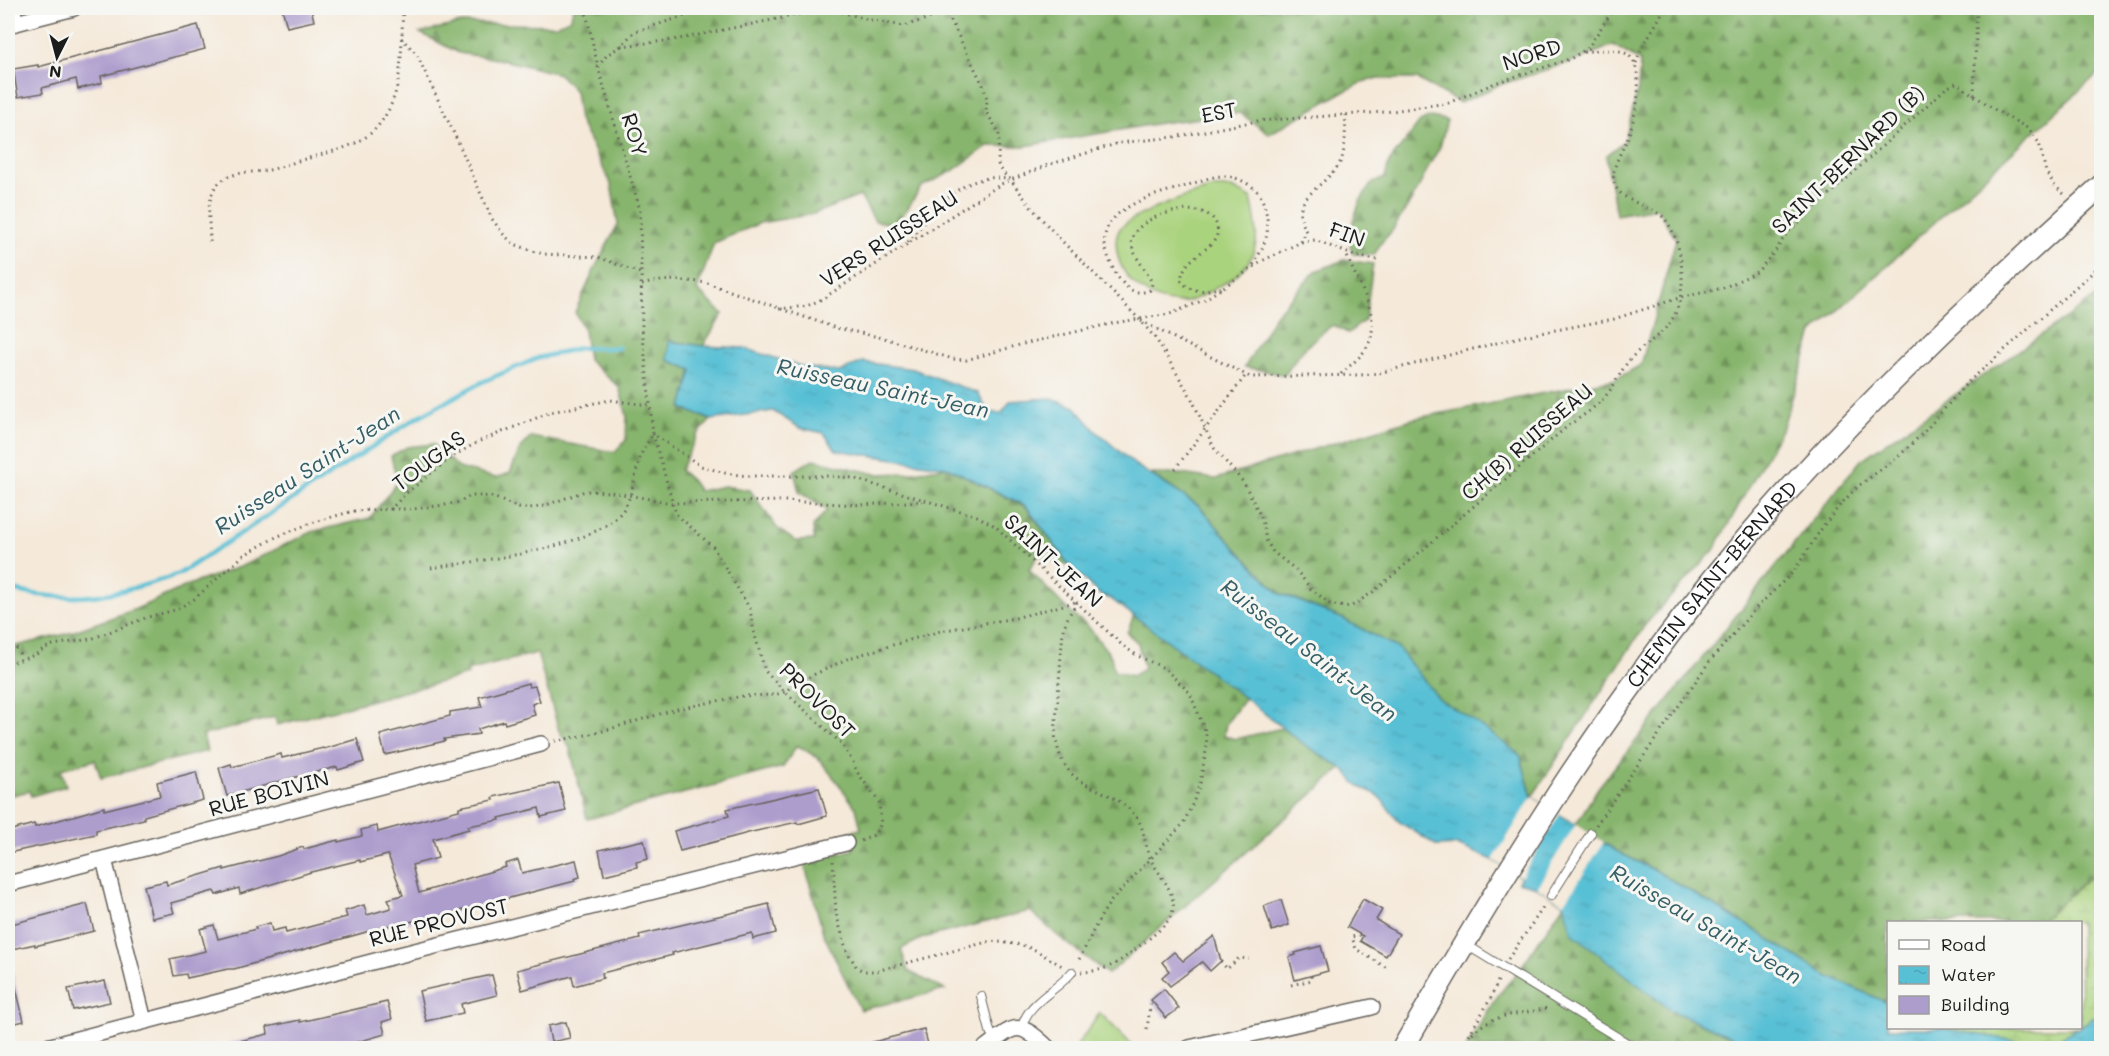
<svg xmlns="http://www.w3.org/2000/svg" width="2109" height="1056" viewBox="0 0 2109 1056" font-family="Mali,sans-serif">
  <defs>
    <pattern id="forest-firs" width="22" height="20" patternUnits="userSpaceOnUse" patternTransform="scale(1.5)"><rect width="22" height="20" fill="#87b56d"/><path d="M5 1l3.5 6h-7zM16 11l3.5 6h-7z" fill="#6e9259"/></pattern>
    <pattern id="wetland-marsh" width="20" height="14" patternUnits="userSpaceOnUse" patternTransform="scale(1.5)"><rect width="20" height="14" fill="#aad37e"/><path d="M1 5h8M5 5V1M11 12h8M15 12V8" fill="none" stroke="#92b56c"/></pattern>
    <pattern id="water-ripples" width="26" height="14" patternUnits="userSpaceOnUse" patternTransform="scale(1.5)"><rect width="26" height="14" fill="#58c0d5"/><path d="M2 4q2-2 4 0t4 0M15 11q2-2 4 0t4 0" fill="none" stroke="#4ca4b6"/></pattern>
  </defs>
  <rect width="100%" height="100%" fill="#f6f6f2"/>
  <filter id="ink" filterUnits="userSpaceOnUse"><feTurbulence type="fractalNoise" baseFrequency=".0167" numOctaves="2"/><feDisplacementMap in="SourceGraphic" scale="12" xChannelSelector="R" yChannelSelector="G"/><feConvolveMatrix kernelMatrix="1 2 1 2 8 2 1 2 1" color-interpolation-filters="sRGB"/></filter>
  <filter id="wash" filterUnits="userSpaceOnUse"><feTurbulence type="fractalNoise" baseFrequency=".008" numOctaves="4" result="noise"/><feDisplacementMap in="SourceGraphic" scale="24" xChannelSelector="R" yChannelSelector="G"/><feGaussianBlur stdDeviation="1.35" result="paint"/><feColorMatrix in="noise" values="0 0 0 0 0 0 0 0 0 0 0 0 0 0 0 0 0 1.4 0 .05"/><feComposite in="paint" operator="in"/></filter>
  <g filter="url(#wash)">
    <rect width="100%" height="100%" fill="#f5e9d9"/>
    <g fill="#aad37e" stroke="#63784d" stroke-width="1.5">
      <path d="M 1215,188 L 1232,188 L 1251,198 C 1260,235 1262,260 1226,282 C 1216,288 1196,301 1185,302 C 1154,306 1122,282 1117,252 C 1116,244 1115,238 1119,230 C 1128,215 1197,192 1215,188 Z"/>
      <polygon points="1100,1013 1135,1048 1075,1048"/>
    </g>
    <g fill="url(#forest-firs)" stroke="#526844" stroke-width="1.5">
      <polygon points="573,8 2101,8 2101,71 1813,333 1783,426 1714,550 1645,625 1532,797 1520,755 1474,721 1439,699 1398,648 1341,618 1279,593 1232,544 1199,506 1151,474 1181,474 1216,479 1412,419 1616,379 1641,365 1676,239 1657,208 1616,215 1606,156 1625,140 1638,89 1640,61 1613,45 1583,58 1499,85 1460,103 1417,79 1370,79 1341,93 1269,134 1240,113 1161,123 1025,146 988,146 951,172 921,187 908,208 895,224 875,221 860,196 813,214 760,223 714,243 697,290 723,314 703,346 670,341 668,360 692,370 682,408 711,420 698,434 680,470 692,481 699,491 724,486 750,490 777,528 795,541 814,540 813,527 827,510 799,492 794,471 813,459 876,474 907,473 947,467 1026,507 1069,565 1062,565 1039,554 1029,570 1074,616 1087,625 1111,656 1114,671 1132,676 1144,669 1138,643 1127,633 1134,615 1245,698 1226,724 1224,736 1236,739 1282,728 1302,743 1342,768 1108,974 1058,936 1030,911 923,938 901,949 908,971 945,990 860,1010 823,933 804,862 853,850 849,832 861,829 856,808 838,783 818,758 797,745 783,767 587,819 570,748 559,731 537,653 467,671 468,675 277,725 275,717 203,735 207,751 101,778 95,760 61,769 66,786 31,796 29,791 8,796 8,648 66,634 136,609 191,584 242,566 311,532 370,518 397,482 391,456 407,447 433,444 459,468 496,478 510,473 520,449 531,437 615,452 626,440 627,416 619,387 588,360 584,330 575,312 597,264 618,224 611,184 579,120 575,91 559,74 503,60 459,53 420,33 461,23 556,25 571,18"/>
      <polygon points="1430,117 1447,120 1440,147 1430,164 1416,193 1392,231 1381,243 1374,255 1353,254 1348,236 1360,201 1372,183 1385,178 1389,162 1420,122"/>
      <path d="M 1344,260 L 1373,264 L 1365,320 L 1348,333 L 1333,325 C 1310,341 1300,351 1285,375 L 1245,367 L 1275,315 L 1316,271 Z"/>
      <polygon points="2101,291 2101,866 2040,922 1888,922 1888,1003 1825,975 1753,929 1658,872 1618,852 1576,824 1598,788 1861,460 2093,299"/>
      <polygon points="1564,904 1672,1011 1730,1035 1748,1048 1466,1048 1494,1001 1522,966"/>
    </g>
    <g fill="url(#wetland-marsh)" stroke="#63784d" stroke-width="1.5">
      <polygon points="2101,866 2101,1019 2093,1018 2081,1026 2080,922 2040,922"/>
      <polygon points="1939,1028 2077,1028 2047,1046"/>
    </g>
    <polygon fill="url(#water-ripples)" stroke="#3a6e78" stroke-width="1.5" points="669,341 703,346 744,348 803,367 839,372 863,362 913,369 978,393 984,405 993,413 1002,413 1010,401 1052,398 1075,407 1096,431 1134,464 1199,506 1232,544 1279,593 1341,618 1398,648 1439,699 1474,721 1520,755 1532,797 1618,852 1658,872 1753,929 1825,975 1888,1003 1888,1028 1939,1028 2047,1046 2077,1028 2080,1028 2081,1026 2093,1018 2101,1019 2101,1048 1748,1048 1730,1036 1672,1011 1572,933 1564,904 1537,887 1518,882 1521,877 1493,860 1457,845 1437,846 1398,821 1382,800 1374,793 1364,789 1354,782 1346,771 1302,743 1245,698 1111,599 1099,594 1069,565 1026,506 947,467 836,450 824,433 800,428 773,411 711,420 682,408 692,370 668,360"/>
    <g fill="#f5e9d9">
      <polygon points="1532,797 1560,814 1521,877 1493,860"/>
      <polygon points="1576,824 1604,842 1564,904 1537,887"/>
    </g>
    <g fill="none" stroke-linecap="round" stroke-linejoin="round">
      <path stroke="#58c0d5" stroke-width="4.5" d="M 8,589 C 73,605 116,596 179,574 L 416,418 L 482,382 L 538,358 L 579,348 L 619,348"/>
    </g>
    <g id="blocks">
      <g fill="#ad9dcd">
        <polygon points="282,8 311,8 314,21 287,27"/>
        <polygon points="198,25 205,49 101,76 102,83 78,89 76,79 42,88 43,93 18,97 13,69 38,65 38,67"/>
        <polygon points="528,683 529,687 535,686 540,701 532,704 535,715 505,724 504,721 478,729 479,734 444,739 445,741 385,755 380,735 450,716 450,712 482,707 479,697"/>
        <polygon points="357,739 364,762 338,770 337,767 288,779 227,796 219,768 231,764 232,767 281,754 282,758 323,748 324,749"/>
        <polygon points="196,772 203,800 144,816 144,819 96,830 96,834 8,853 8,831 34,824 35,827 104,807 104,810 160,796 157,782"/>
        <polygon points="559,783 566,811 541,817 539,808 499,818 500,820 468,826 469,829 433,839 438,858 412,865 419,893 506,867 505,864 518,860 522,873 576,860 580,877 574,879 575,881 432,918 431,916 396,926 395,924 234,969 228,969 187,978 186,974 174,976 170,959 206,951 200,929 214,925 218,939 256,929 255,927 270,923 272,931 285,928 286,933 347,917 345,911 364,905 367,915 391,908 388,899 403,895 388,855 360,862 360,860 311,872 240,894 239,888 216,895 214,891 171,903 174,913 152,918 144,886 166,881 167,885 224,868 224,870 278,856 303,847 304,849 338,840 338,842 362,836 361,830 377,826 378,832 459,810 459,807 494,800 493,797"/>
        <polygon points="819,788 827,816 798,824 797,822 752,832 680,851 674,831 729,816 727,809"/>
        <polygon points="644,840 648,859 636,862 637,867 604,875 599,850"/>
        <polygon points="1363,899 1382,910 1376,920 1399,934 1386,956 1360,941 1363,936 1347,927"/>
        <polygon points="1281,900 1289,925 1272,931 1264,906"/>
        <polygon points="87,904 94,931 35,946 35,944 8,950 8,925"/>
        <polygon points="769,904 776,933 753,939 752,933 672,953 673,955 602,973 603,978 574,986 572,976 522,990 517,970 640,939 639,935"/>
        <polygon points="1214,936 1221,961 1210,971 1202,962 1170,986 1162,977 1169,971 1162,962 1174,952 1183,961"/>
        <polygon points="1321,946 1328,971 1295,980 1289,957 1296,955 1295,953"/>
        <polygon points="12,972 24,1021 8,1025 8,973"/>
        <polygon points="492,975 497,995 461,1004 463,1013 426,1021 419,991"/>
        <polygon points="105,981 110,1002 73,1010 68,989"/>
        <polygon points="1164,989 1179,1008 1166,1018 1151,1000"/>
        <polygon points="387,1002 392,1019 382,1022 385,1034 357,1042 357,1045 339,1048 324,1048 323,1042 293,1048 228,1048 227,1044 268,1034 267,1027 300,1020 300,1022"/>
        <polygon points="566,1022 570,1038 551,1042 548,1026"/>
        <polygon points="924,1029 929,1048 865,1048 865,1044"/>
      </g>
    </g>
  </g>
  <g filter="url(#ink)">
    <use href="#blocks" fill-opacity="0" stroke="#68645e" stroke-width="1.5"/>
    <g fill="none" stroke-linecap="round" stroke-linejoin="round">
      <defs>
        <g id="lane">
          <polyline points="1551,896 1591,833"/>
          <polyline points="1465,944 1635,1048"/>
          <polyline points="981,996 990,1031 995,1041"/>
          <path d="M 1022,1029 C 1025,1003 1057,991 1072,972"/>
        </g>
        <g id="street">
          <polyline points="12,8 16,23"/>
          <polyline points="8,25 74,8"/>
          <polyline points="104,859 144,1021"/>
          <polyline points="8,884 541,744"/>
          <polyline points="43,1048 383,959 846,843"/>
          <path d="M 985,1048 C 1016,1024 1018,1020 1048,1048"/>
          <polyline points="1189,1048 1372,1007"/>
        </g>
        <g id="secondary">
          <path id="s1" d="M 1403,1048 C 1510,862 1621,683 1762,520 C 1867,400 1983,292 2102,185"/>
        </g>
      </defs>
      <use href="#lane" stroke="#68645e" stroke-width="10"/>
      <use href="#street" stroke="#68645e" stroke-width="18"/>
      <use href="#secondary" stroke="#68645e" stroke-width="24"/>
      <g stroke="#68645e" stroke-width="3" stroke-dasharray="1.5 4.5" stroke-linecap="butt">
        <path d="M 585,8 L 598,67 L 640,210 L 642,327 L 653,434 L 701,466 L 725,473 L 747,476 L 830,476 L 852,478 L 977,516 L 995,526 L 1123,646 L 1138,656 L 1164,668 L 1190,693 L 1206,733 L 1207,746 L 1200,783 L 1193,803 L 1183,824 L 1112,900 C 1097,919 1089,942 1077,963"/>
        <path d="M 951,8 L 951,21 L 983,85 L 987,99 L 986,112 L 999,132 L 998,164 L 1004,174 L 1010,179 L 1031,207 L 1057,236 L 1140,320 L 1156,339 L 1191,397 L 1214,448 L 1244,483 L 1262,519 L 1266,540 L 1273,552 L 1296,570 L 1311,589 L 1330,604 L 1344,607 L 1352,606 L 1373,592 L 1569,425 C 1584,415 1601,404 1611,389 C 1618,378 1624,365 1634,355 C 1646,343 1664,334 1673,318 C 1688,292 1684,241 1664,218 C 1651,204 1619,203 1614,182 C 1611,167 1622,152 1627,139 C 1635,118 1641,93 1637,72 C 1634,58 1628,51 1613,50 C 1602,50 1591,50 1581,53"/>
        <polyline points="830,9 870,20 904,26 950,12"/>
        <polyline points="401,38 416,53 458,142 492,219 504,235 514,244 533,251 544,254 598,257 640,273"/>
        <polyline points="621,46 674,40 831,8"/>
        <path d="M 1636,63 C 1642,42 1656,28 1664,8"/>
        <polyline points="598,67 607,55 621,46 634,32 710,8"/>
        <polyline points="1974,95 1977,8"/>
        <path d="M 210,242 C 210,227 206,206 213,192 C 223,169 250,174 269,170 C 283,167 296,161 309,158 C 343,148 370,145 388,111 C 404,81 401,41 403,8"/>
        <path d="M 908,242 C 929,216 954,182 989,178 C 996,177 1002,179 1009,179"/>
        <path d="M 1301,242 L 1306,232 C 1304,226 1301,220 1300,214 C 1299,194 1335,179 1342,158 C 1346,145 1345,128 1346,115"/>
        <path d="M 642,285 C 664,278 684,280 707,283 L 836,328 L 884,338 L 953,359 L 966,360 L 1023,344 L 1114,323 L 1170,314 L 1204,300 L 1264,260 L 1301,242 L 1315,240 L 1355,256 L 1377,260"/>
        <path d="M 1221,288 C 1206,290 1191,295 1181,280 C 1184,252 1222,250 1217,227 C 1211,194 1128,215 1132,244 C 1134,259 1148,270 1152,284 L 1150,290 C 1138,295 1129,291 1122,282 C 1115,274 1110,263 1107,253 C 1092,210 1153,195 1183,187 C 1198,182 1216,173 1232,177 C 1240,179 1251,185 1256,190 C 1266,201 1270,225 1266,238 C 1263,248 1257,258 1252,267"/>
        <polyline points="779,309 807,306 822,299 1001,184 1048,165 1119,143 1174,137 1257,121 1385,112 1448,103 1495,83 1570,59 1588,48 1614,8"/>
        <polyline points="1141,321 1250,377 1361,375 1379,373 1524,336 1614,319 1679,298 1723,288 1757,272 1777,249 1786,234 1946,88 1956,83 1997,111 2029,129 2039,143 2046,172 2055,186 2064,194"/>
        <path d="M 1341,374 C 1348,367 1356,361 1362,354 C 1389,322 1356,284 1346,253"/>
        <polyline points="653,434 676,514 713,547 750,609 754,632 765,671 785,692 842,744 854,764 857,772 879,802 881,824 874,835 861,841"/>
        <polyline points="1175,469 1246,375"/>
        <polyline points="391,509 412,509 445,505 460,502 470,496 482,496 493,497 519,508 529,508 541,507 585,491 611,492 672,503 784,501 861,505 923,501"/>
        <path d="M 431,568 C 478,560 599,550 625,507 C 635,489 635,468 643,450 C 646,444 650,439 653,434"/>
        <path d="M 1077,602 L 1068,617 L 1063,630 L 1055,734 C 1063,794 1101,780 1132,812 C 1146,826 1143,842 1150,858 C 1153,865 1158,871 1162,877 C 1183,909 1173,920 1146,941 C 1122,959 1113,971 1081,972"/>
        <polyline points="8,639 18,650 21,659"/>
        <polyline points="8,664 35,655 45,648 53,645 91,639 148,617 175,610 193,600 244,555 276,537 311,523 353,511 391,509 405,494 453,456 478,442 551,412 610,400 648,405"/>
        <polyline points="555,741 596,733 677,709 707,703 743,696 774,695 785,692 794,684 849,658 940,631 1015,618 1075,602"/>
        <polyline points="1596,825 1709,662 1757,607 1794,571 1824,525 1841,504 1857,487 1898,457 1924,432 1966,384 2102,264"/>
        <polyline points="833,861 836,913 846,949 857,968 865,971 876,971 991,941 1022,945 1035,950 1062,966"/>
        <polyline points="1360,935 1352,937 1356,949 1387,968"/>
        <polyline points="1508,959 1545,905"/>
        <polyline points="1221,961 1227,969 1239,958 1249,959"/>
        <polyline points="1291,985 1312,980 1311,976"/>
        <polyline points="1147,1029 1151,1000"/>
        <path d="M 1472,1033 C 1498,1011 1518,1016 1547,1008"/>
        <polyline points="1466,1040 1491,998 1499,978"/>
        <polyline points="1461,1048 1466,1040"/>
      </g>
      <use href="#lane" stroke="#fff" stroke-width="8"/>
      <use href="#street" stroke="#fff" stroke-width="15"/>
      <use href="#secondary" stroke="#fff" stroke-width="21"/>
    </g>
  </g>
  <g text-anchor="middle" stroke-width="6" stroke-linejoin="round" paint-order="stroke">
    <g font-size="21" fill="#1c1c1c" stroke="#f6f6f2">
      <text transform="translate(1532 55) rotate(-18)" y="7">NORD</text>
      <text transform="translate(1219 113) rotate(-11)" y="7">EST</text>
      <text transform="translate(634 135) rotate(74)" y="7">ROY</text>
      <text transform="translate(1848 160) rotate(-44)" y="7">SAINT-BERNARD (B)</text>
      <text transform="translate(1347 235) rotate(19)" y="7">FIN</text>
      <text transform="translate(889 239) rotate(-33)" y="7">VERS RUISSEAU</text>
      <text transform="translate(1527 442) rotate(-41)" y="7">CH(B) RUISSEAU</text>
      <text transform="translate(429 461) rotate(-37)" y="7">TOUGAS</text>
      <text transform="translate(1053 561) rotate(43)" y="7">SAINT-JEAN</text>
      <text dy="7" stroke="none"><textPath href="#s1" startOffset="558">CHEMIN SAINT-BERNARD</textPath></text>
      <text transform="translate(817 701) rotate(45)" y="7">PROVOST</text>
      <text transform="translate(269 794) rotate(-15)" y="7">RUE BOIVIN</text>
      <text transform="translate(439 923) rotate(-14)" y="7">RUE PROVOST</text>
    </g>
    <g font-size="22" font-style="italic" fill="#345e66" stroke="#f6f6f2">
      <text transform="translate(883 388) rotate(12)" y="8">Ruisseau Saint-Jean</text>
      <text transform="translate(307 470) rotate(-33)" y="8">Ruisseau Saint-Jean</text>
      <text transform="translate(1309 650) rotate(38)" y="8">Ruisseau Saint-Jean</text>
      <text transform="translate(1706 924) rotate(30)" y="8">Ruisseau Saint-Jean</text>
    </g>
  </g>
  <rect width="2109" height="1056" fill="none" stroke="#f6f6f2" stroke-width="30"/>
  <rect x="1887" y="921" width="195" height="108" fill="#f6f6f2" stroke="#9f9f9c" stroke-width="1.5"/>
  <rect x="1899" y="940" width="30" height="9" fill="#ffffff" stroke="#9f9f9c" stroke-width="1.5"/>
  <text x="1941" y="951" font-size="18" fill="#1c1c1c">Road</text>
  <rect x="1899" y="966" width="30" height="18" fill="url(#water-ripples)" stroke="#9f9f9c" stroke-width="1.5"/>
  <text x="1941" y="981" font-size="18" fill="#1c1c1c">Water</text>
  <rect x="1899" y="996" width="30" height="18" fill="#ad9dcd" stroke="#9f9f9c" stroke-width="1.5"/>
  <text x="1941" y="1011" font-size="18" fill="#1c1c1c">Building</text>
  <g transform="translate(57 57) rotate(186)" stroke="#f6f6f2" stroke-width="4.5" paint-order="stroke">
  <path d="M0-4.5L10 22L0 15L-10 22Z" fill="#1c1c1c"/>
  <text y="-9" font-size="16" font-weight="bold" text-anchor="middle" fill="#1c1c1c">N</text>
  </g>
</svg>
